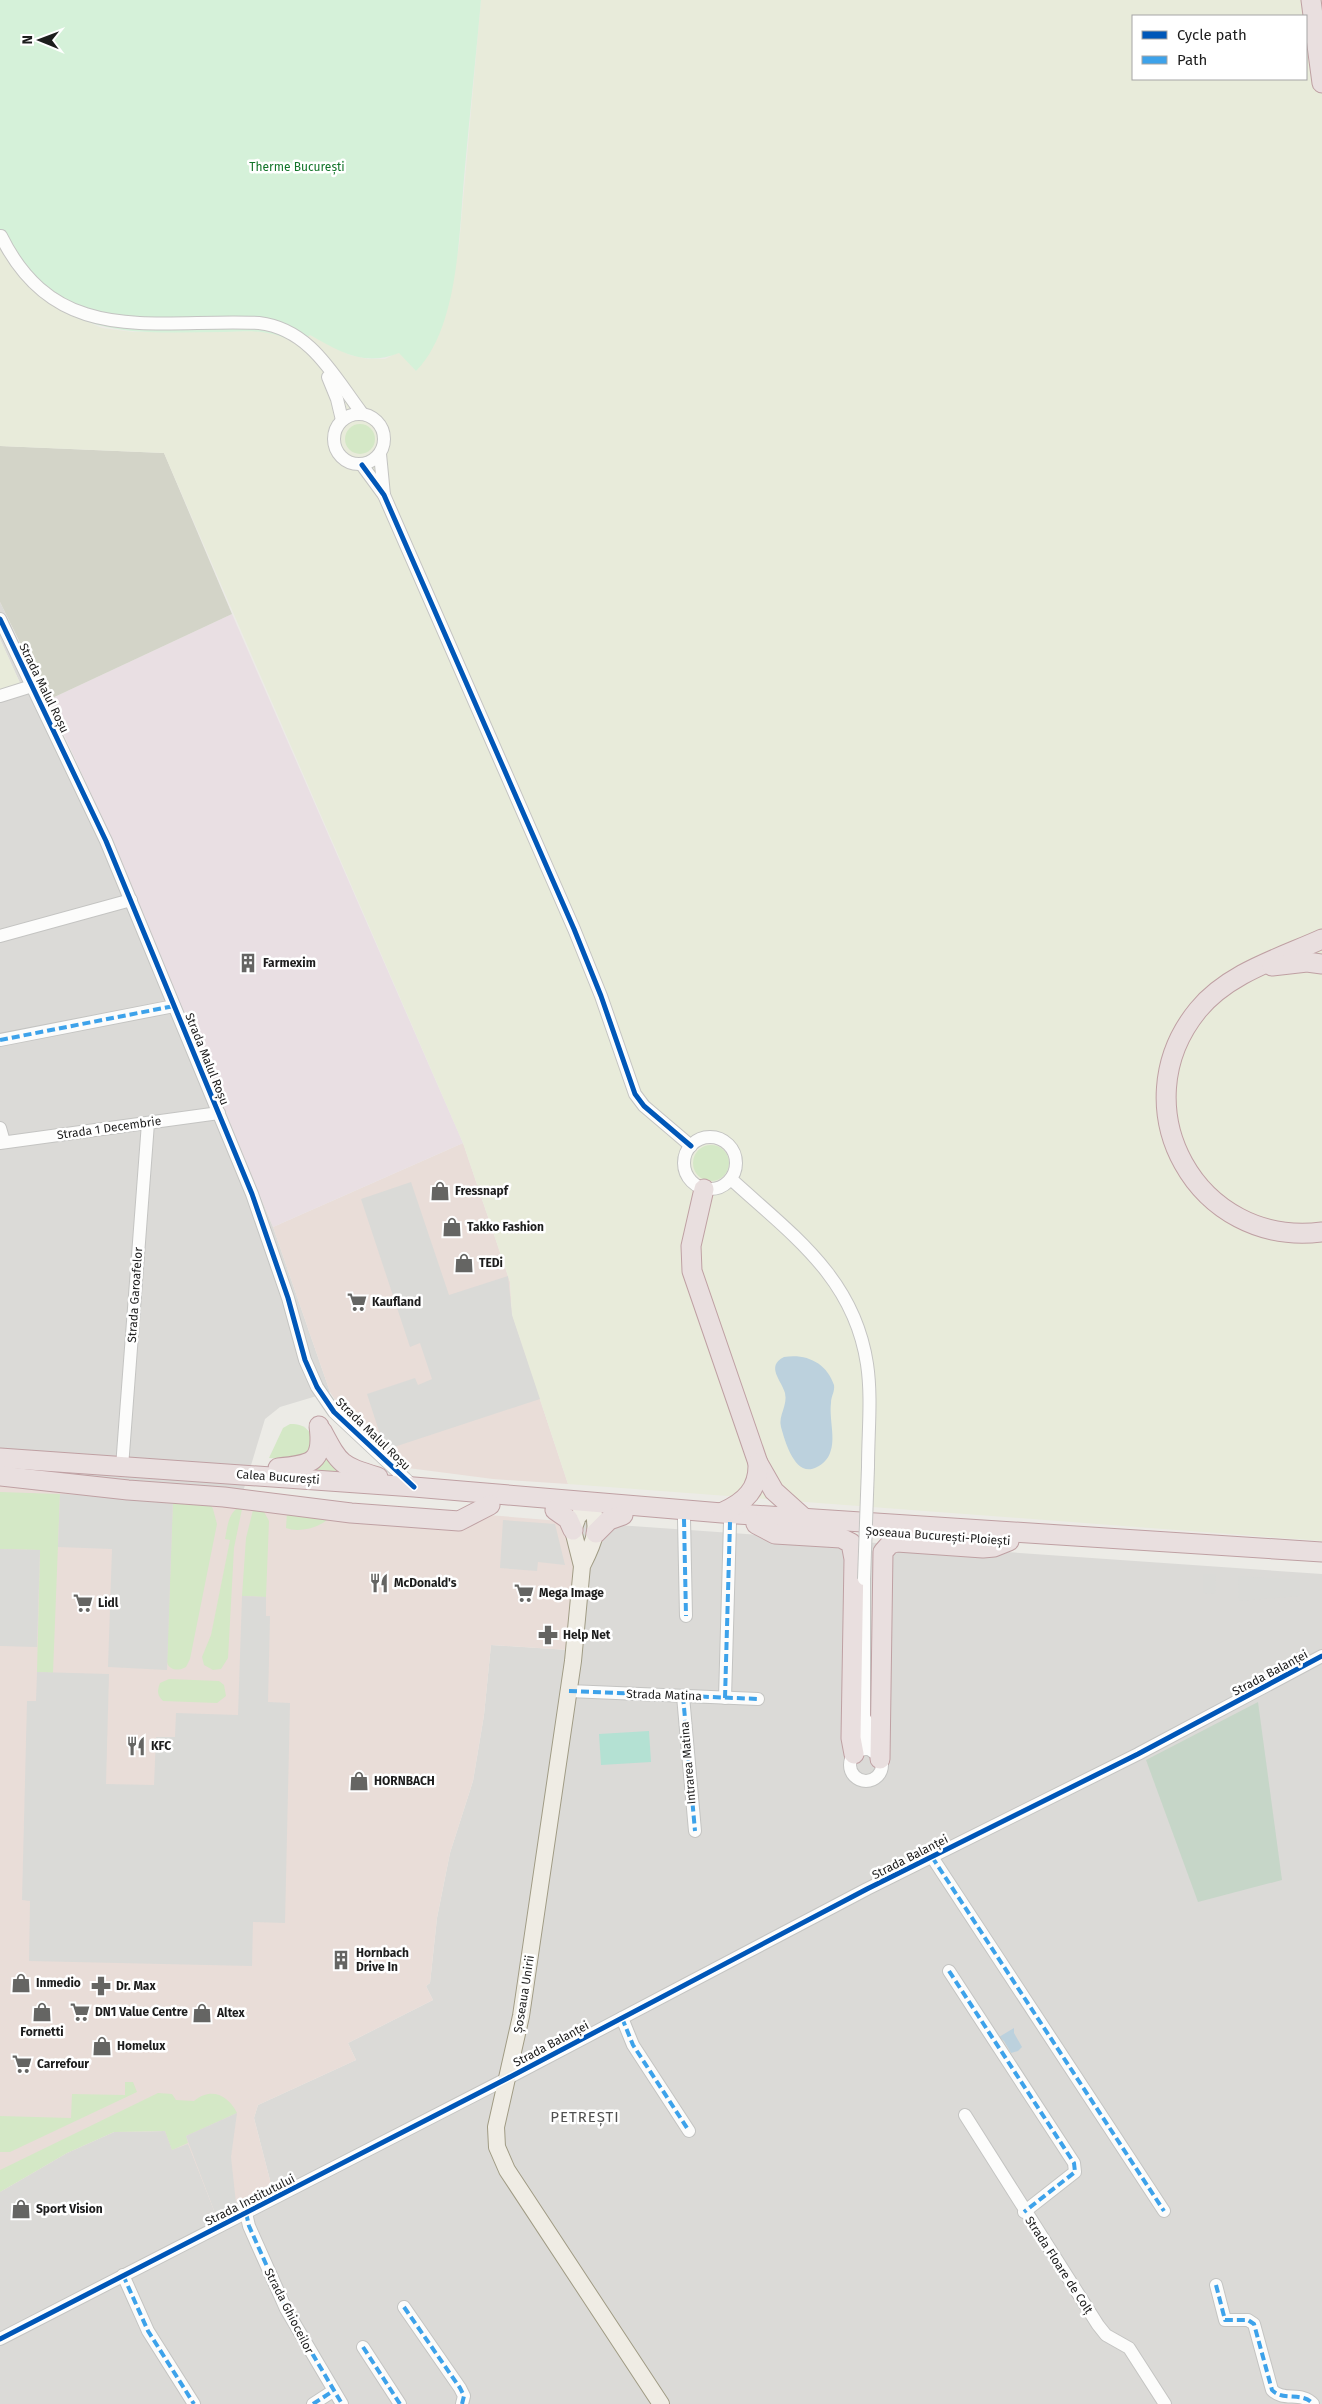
<svg xmlns="http://www.w3.org/2000/svg" width="1322" height="2404" viewBox="0 0 1322 2404" font-family="'Fira Sans',sans-serif">
  <rect width="100%" height="100%" fill="#ecebe6"/>
  <g fill="#dbdad7">
    <polygon points="0,602 110,835 273,1227 330,1392 280,1407 265,1419 242,1495 0,1474 0,690 20,683 0,639"/>
    <polygon points="560,1521 1322,1574 1322,2404 0,2404 0,2192 67,2153 114,2132 165,2131 188,2143 215,2213 271,2184 254,2118 258,2105 356,2060 348,2043 433,2000 426,1986 430,1983 437,1918 450,1853 473,1781 484,1715 491,1645 568,1650"/>
  </g>
  <g fill="#e9ddd8">
    <polygon points="463,1143 510,1282 512,1315 568,1484 493,1479 408,1468 397,1463 337,1403 330,1392 273,1227"/>
    <polygon points="0,1474 560,1521 565,1528 574,1561 568,1650 491,1645 484,1715 473,1781 450,1853 437,1918 430,1983 426,1986 433,2000 348,2043 356,2060 258,2105 254,2118 271,2184 215,2213 188,2144 172,2150 165,2131 114,2132 67,2153 0,2192"/>
  </g>
  <polygon fill="#e9dfe3" points="232,614 463,1143 273,1227 110,835 48,700"/>
  <polygon fill="#d3d4c8" points="0,446 164,453 232,614 48,700 0,602"/>
  <g fill="#e8ebda" fill-rule="evenodd">
    <path d="M 481,0 L 1322,0 L 1322,1541 L 568,1484 L 512,1315 L 510,1282 L 463,1143 L 164,453 L 0,446 L 0,236 L 24,280 L 35,291 L 69,314 L 102,328 L 133,332 L 255,331 L 274,333 L 286,338 L 310,335 L 350,355 L 368,359 L 385,359 L 399,352 L 416,371 L 446,314 L 459,246 ZM 1133,16 L 1306,16 L 1306,79 L 1133,79 Z"/>
    <polygon points="0,639 20,683 0,690"/>
  </g>
  <g fill="#d4e8c6">
    <circle cx="360" cy="439" r="15"/>
    <circle cx="711" cy="1163" r="18"/>
    <path d="M 290,1424 C 301,1424 306,1426 312,1436 L 310,1452 L 297,1460 L 269,1458 L 283,1428 Z"/>
    <polygon points="325,1447 352,1474 297,1470"/>
    <polygon points="0,1492 60,1494 53,1673 37,1672 40,1550 0,1549"/>
    <path d="M 173,1498 L 210,1504 L 213,1509 L 217,1524 L 190,1659 L 186,1667 C 179,1671 169,1671 167,1662 Z"/>
    <path d="M 236,1509 L 242,1509 L 234,1548 L 228,1658 L 221,1669 L 213,1670 L 204,1665 L 202,1657 L 211,1635 L 230,1540 L 225,1539 C 227,1529 228,1516 236,1509 Z"/>
    <polygon points="253,1510 263,1510 269,1521 266,1597 242,1596 246,1538"/>
    <path d="M 287,1512 L 298,1516 L 329,1518 C 320,1528 298,1533 286,1528 Z"/>
    <path d="M 169,1679 L 219,1681 L 224,1685 L 226,1696 L 217,1703 L 163,1701 C 157,1695 157,1691 160,1683 Z"/>
    <polygon points="125,2082 133,2082 137,2092 10,2152 0,2152 0,2116 71,2118 72,2094 125,2095"/>
    <path d="M 158,2093 L 172,2094 L 176,2100 L 194,2101 C 211,2087 228,2095 237,2113 L 186,2136 L 188,2143 L 172,2150 L 165,2131 L 114,2132 L 67,2153 L 0,2192 L 0,2170 Z"/>
  </g>
  <polygon fill="#c6d6c8" points="1258,1702 1282,1880 1198,1902 1146,1760"/>
  <path fill="#d5f1d9" d="M 0,0 L 481,0 C 476,56 470,112 465,167 C 459,227 460,327 416,371 L 399,353 C 364,367 340,352 310,335 L 298,345 C 273,329 253,331 225,332 C 156,332 85,341 31,287 C 17,273 3,257 0,236 Z"/>
  <polygon fill="#b4e1d3" points="649,1731 651,1762 601,1765 599,1734"/>
  <g fill="#dadad7">
    <polygon points="411,1182 449,1295 508,1276 512,1315 540,1399 385,1450 367,1394 415,1378 418,1385 432,1379 420,1343 410,1347 361,1199"/>
    <polygon points="60,1494 173,1498 167,1670 108,1667 112,1549 58,1547"/>
    <polygon points="503,1520 555,1524 565,1565 538,1562 537,1571 500,1568"/>
    <polygon points="0,1549 40,1550 37,1647 0,1646"/>
    <polygon points="1203,1574 1216,1574 1215,1594 1203,1593"/>
    <polygon points="1238,1576 1300,1580 1300,1596 1239,1601"/>
    <polygon points="242,1596 266,1597 266,1616 270,1616 268,1702 290,1703 285,1923 253,1922 252,1966 29,1961 30,1901 22,1900 27,1701 36,1701 37,1672 109,1674 106,1784 154,1785 156,1737 175,1737 176,1713 238,1715"/>
    <polygon points="237,2113 231,2157 236,2203 215,2213 186,2136"/>
  </g>
  <g fill="#bcd1dd">
    <path d="M 784,1357 C 806,1353 827,1363 834,1385 C 835,1392 831,1396 831,1403 C 829,1419 836,1439 830,1453 C 828,1459 822,1465 817,1467 C 795,1479 785,1441 781,1427 C 778,1415 788,1406 785,1393 C 782,1381 765,1366 784,1357 Z"/>
    <polygon points="1014,2028 1014,2033 1022,2047 1018,2051 1011,2053 1004,2041 999,2037"/>
  </g>
  <g fill="none" stroke-linecap="round" stroke-linejoin="round">
    <defs>
      <g id="minor">
        <path d="M 1,236 C 57,350 157,318 259,323 C 310,329 333,375 361,412"/>
        <polyline points="328,377 337,399 342,420"/>
        <circle cx="359" cy="439" r="25"/>
        <polyline points="380,454 384,495"/>
        <polyline points="362,465 384,495 574,929 601,996 635,1094 644,1106 691,1146"/>
        <polyline points="0,619 106,841 252,1194 288,1298 305,1360 317,1387 334,1412 414,1487"/>
        <polyline points="0,696 32,686"/>
        <polyline points="0,936 131,900"/>
        <polyline points="0,1040 174,1006"/>
        <polyline points="0,1128 4,1142"/>
        <circle cx="710" cy="1163" r="26"/>
        <polyline points="0,1143 219,1113"/>
        <path d="M 731,1179 C 791,1234 854,1277 867,1364 C 872,1397 868,1433 868,1467"/>
        <polyline points="122,1467 148,1123"/>
        <polyline points="684,1519 686,1616"/>
        <polyline points="569,1691 758,1699"/>
        <polyline points="683,1696 695,1831"/>
        <polyline points="725,1698 730,1522"/>
        <polyline points="864,1717 869,1726 873,1752"/>
        <polyline points="860,1744 860,1727 864,1717 864,1579"/>
        <circle cx="866" cy="1765" r="16"/>
        <polyline points="932,1857 1164,2211"/>
        <polyline points="949,1971 1074,2163 1075,2172 1024,2212"/>
        <polyline points="622,2018 633,2045 689,2131"/>
        <polyline points="965,2115 1098,2325 1106,2335 1129,2348 1165,2404"/>
        <polyline points="246,2213 249,2226 286,2309 342,2404"/>
        <polyline points="123,2275 148,2331 194,2404"/>
        <path d="M 1216,2285 L 1225,2320 L 1248,2320 L 1254,2324 L 1272,2390 C 1283,2402 1302,2391 1313,2404"/>
        <polyline points="404,2307 460,2388 464,2396 462,2404"/>
        <polyline points="0,2339 508,2078 867,1889 1138,1754 1322,1656"/>
        <polyline points="363,2347 400,2404"/>
        <polyline points="313,2404 333,2391"/>
      </g>
      <path id="major" d="M 582,1566 C 594,1542 601,1529 590,1502 L 578,1517 L 573,1530 L 582,1566 L 573,1661 L 521,2016 L 496,2127 L 497,2147 L 507,2170 L 661,2404"/>
      <g id="highway">
        <polyline points="1311,0 1322,83"/>
        <path d="M 1322,939 C 1280,958 1228,973 1198,1010 C 1119,1107 1197,1248 1322,1232"/>
        <polyline points="1272,966 1307,962 1322,964"/>
        <polyline points="704,1189 691,1246 692,1271 758,1463 774,1491 804,1518"/>
        <path d="M 322,1431 C 340,1465 341,1466 378,1477"/>
        <polyline points="0,1458 414,1487 722,1513 1322,1552"/>
        <path d="M 278,1468 C 311,1465 324,1463 319,1426"/>
        <polyline points="0,1476 128,1490 224,1497 351,1513 459,1521 490,1505"/>
        <polyline points="555,1510 568,1519 573,1530"/>
        <path d="M 723,1512 C 745,1502 759,1489 758,1463"/>
        <polyline points="756,1524 775,1534 841,1538 851,1543 854,1559 851,1738 854,1754"/>
        <polyline points="596,1533 609,1520 623,1515"/>
        <polyline points="880,1759 883,1552 890,1544 897,1542 983,1548 994,1547 1009,1541"/>
      </g>
    </defs>
    <use href="#minor" stroke="#c4c4c2" stroke-width="14"/>
    <use href="#major" stroke="#a09b84" stroke-width="18"/>
    <use href="#highway" stroke="#bfa0a3" stroke-width="21"/>
    <use href="#minor" stroke="#fcfcfb" stroke-width="12"/>
    <use href="#major" stroke="#efece4" stroke-width="16"/>
    <use href="#highway" stroke="#e9dfdf" stroke-width="19"/>
    <defs>
      <polyline id="minor-bridge" points="864,1579 868,1467"/>
    </defs>
    <use href="#minor-bridge" stroke="#c4c4c2" stroke-width="14" stroke-linecap="butt"/>
    <use href="#minor-bridge" stroke="#fcfcfb" stroke-width="12"/>
    <g stroke="#3da2ea" stroke-width="4" stroke-dasharray="8 4" stroke-linecap="butt">
      <polyline points="0,1040 174,1006"/>
      <polyline points="684,1519 686,1616"/>
      <polyline points="569,1691 758,1699"/>
      <polyline points="683,1696 695,1831"/>
      <polyline points="725,1698 730,1522"/>
      <polyline points="932,1857 1164,2211"/>
      <polyline points="949,1971 1074,2163 1075,2172 1024,2212"/>
      <polyline points="622,2018 633,2045 689,2131"/>
      <polyline points="246,2213 249,2226 286,2309 342,2404"/>
      <polyline points="123,2275 148,2331 194,2404"/>
      <path d="M 1216,2285 L 1225,2320 L 1248,2320 L 1254,2324 L 1272,2390 C 1283,2402 1302,2391 1313,2404"/>
      <polyline points="404,2307 460,2388 464,2396 462,2404"/>
      <polyline points="363,2347 400,2404"/>
      <polyline points="313,2404 333,2391"/>
    </g>
    <defs>
      <g id="cycleway">
        <polyline points="362,465 384,495 574,929 601,996 635,1094 644,1106 691,1146"/>
        <polyline points="0,619 106,841 252,1194 288,1298 305,1360 317,1387 334,1412 414,1487"/>
        <polyline points="0,2339 508,2078 867,1889 1138,1754 1322,1656"/>
      </g>
    </defs>
    <use href="#cycleway" stroke="#fff" stroke-width="8"/>
    <use href="#cycleway" stroke="#0057b8" stroke-width="5"/>
  </g>
  <defs>
    <symbol id="building-bare" viewBox="-9 -9 18 18"><path d="M-4-6H4V6H1V3H-1V6H-4ZM-2.5-4.3h1.7v1.8h-1.7ZM.8-4.3h1.7v1.8H.8ZM-2.5-1h1.7V.8h-1.7ZM.8-1h1.7V.8H.8Z" fill="#656563" stroke="#fff" stroke-width="2.5" paint-order="stroke"/></symbol>
    <symbol id="shop-bare" viewBox="-9 -9 18 18"><path d="M-5-2.5h2.3a2.7 3.5 0 0 1 5.4 0H5L5.5 6h-11ZM-1.5-2.5h3a1.5 2.3 0 0 0-3 0Z" fill="#656563" stroke="#fff" stroke-width="2.5" paint-order="stroke"/></symbol>
    <symbol id="supermarket-bare" viewBox="-9 -9 18 18"><path d="M-6-5.5h2.5l.6 2H6L4.5 2H-2.5L-4.4-4H-6ZM-1.5 3.2a1.3 1.3 0 1 0 .1 0ZM3 3.2a1.3 1.3 0 1 0 .1 0Z" fill="#656563" stroke="#fff" stroke-width="2.5" paint-order="stroke"/></symbol>
    <symbol id="restaurant-bare" viewBox="-9 -9 18 18"><path d="M-5-6h1v4h1v-4h1v4h1v-4h1v5L-1.5 .5V6h-2V.5L-5-1ZM5-6V6H3V1.5H1.5Q1.5-4 5-6Z" fill="#656563" stroke="#fff" stroke-width="2.5" paint-order="stroke"/></symbol>
    <symbol id="pharmacy-bare" viewBox="-9 -9 18 18"><path d="M-2-6h4v4h4v4h-4v4h-4v-4h-4v-4h4Z" fill="#656563" stroke="#fff" stroke-width="2.5" paint-order="stroke"/></symbol>
  </defs>
  <g fill-rule="evenodd">
    <use href="#building-bare" x="234" y="949" width="28" height="28"/>
    <use href="#shop-bare" x="426" y="1177" width="28" height="28"/>
    <use href="#shop-bare" x="438" y="1213" width="28" height="28"/>
    <use href="#shop-bare" x="450" y="1249" width="28" height="28"/>
    <use href="#supermarket-bare" x="343" y="1288" width="28" height="28"/>
    <use href="#restaurant-bare" x="365" y="1569" width="28" height="28"/>
    <use href="#supermarket-bare" x="510" y="1579" width="28" height="28"/>
    <use href="#supermarket-bare" x="69" y="1589" width="28" height="28"/>
    <use href="#pharmacy-bare" x="534" y="1621" width="28" height="28"/>
    <use href="#restaurant-bare" x="122" y="1732" width="28" height="28"/>
    <use href="#shop-bare" x="345" y="1767" width="28" height="28"/>
    <use href="#building-bare" x="327" y="1946" width="28" height="28"/>
    <use href="#shop-bare" x="7" y="1969" width="28" height="28"/>
    <use href="#pharmacy-bare" x="87" y="1972" width="28" height="28"/>
    <use href="#shop-bare" x="28" y="1998" width="28" height="28"/>
    <use href="#supermarket-bare" x="66" y="1998" width="28" height="28"/>
    <use href="#shop-bare" x="188" y="1999" width="28" height="28"/>
    <use href="#shop-bare" x="88" y="2032" width="28" height="28"/>
    <use href="#supermarket-bare" x="8" y="2050" width="28" height="28"/>
    <use href="#shop-bare" x="7" y="2195" width="28" height="28"/>
  </g>
  <g text-anchor="middle" stroke-width="5" stroke-linejoin="round" paint-order="stroke">
    <g font-size="12" fill="#127429" stroke="#fff">
      <text x="297" y="171">Therme București</text>
    </g>
    <g font-size="12" fill="#1d1d1d" stroke="#fff">
      <text transform="translate(44 688) rotate(64)" y="4">Strada Malul Roșu</text>
      <text transform="translate(207 1059) rotate(68)" y="4">Strada Malul Roșu</text>
      <text transform="translate(109 1128) rotate(-8)" y="4">Strada 1 Decembrie</text>
      <text transform="translate(135 1295) rotate(-86)" y="4">Strada Garoafelor</text>
      <text transform="translate(373 1434) rotate(44)" y="4">Strada Malul Roșu</text>
      <text transform="translate(278 1477) rotate(4)" y="4">Calea București</text>
      <text transform="translate(938 1536) rotate(4)" y="4">Șoseaua București-Ploiești</text>
      <text transform="translate(1270 1673) rotate(-28)" y="4">Strada Balanței</text>
      <text transform="translate(664 1695) rotate(2)" y="4">Strada Matina</text>
      <text transform="translate(688 1763) rotate(-95)" y="4">Intrarea Matina</text>
      <text transform="translate(910 1857) rotate(-27)" y="4">Strada Balanței</text>
      <text transform="translate(524 1994) rotate(-81)" y="4">Șoseaua Unirii</text>
      <text transform="translate(551 2044) rotate(-28)" y="4">Strada Balanței</text>
      <text transform="translate(250 2200) rotate(-27)" y="4">Strada Institutului</text>
      <text transform="translate(1059 2265) rotate(57)" y="4">Strada Floare de Colț</text>
      <text transform="translate(289 2311) rotate(63)" y="4">Strada Ghioceilor</text>
    </g>
    <g font-size="12" font-weight="bold" fill="#1d1d1d" stroke="#fff" text-anchor="start">
      <text x="263" y="967">Farmexim</text>
      <text x="455" y="1195">Fressnapf</text>
      <text x="467" y="1231">Takko Fashion</text>
      <text x="479" y="1267">TEDi</text>
      <text x="372" y="1306">Kaufland</text>
      <text x="394" y="1587">McDonald's</text>
      <text x="539" y="1597">Mega Image</text>
      <text x="98" y="1607">Lidl</text>
      <text x="563" y="1639">Help Net</text>
      <text x="151" y="1750">KFC</text>
      <text x="374" y="1785">HORNBACH</text>
      <text x="356" y="1957">Hornbach<tspan x="356" dy="14">Drive In</tspan></text>
      <text x="36" y="1987">Inmedio</text>
      <text x="116" y="1990">Dr. Max</text>
      <text x="95" y="2016">DN1 Value Centre</text>
      <text x="217" y="2017">Altex</text>
      <text x="42" y="2036" text-anchor="middle">Fornetti</text>
      <text x="117" y="2050">Homelux</text>
      <text x="37" y="2068">Carrefour</text>
      <text x="36" y="2213">Sport Vision</text>
    </g>
    <g font-size="15" letter-spacing="1" fill="#505050" stroke="#fff">
      <text x="585" y="2122">PETREȘTI</text>
    </g>
  </g>
  <rect x="1132" y="15" width="175" height="65" fill="#ffffff" stroke="#a5a5a5"/>
  <rect x="1142" y="31" width="25" height="8" fill="#0057b8" stroke="#a5a5a5"/>
  <text x="1177" y="40" font-size="15" fill="#1d1d1d">Cycle path</text>
  <rect x="1142" y="56" width="25" height="8" fill="#3da2ea" stroke="#a5a5a5"/>
  <text x="1177" y="65" font-size="15" fill="#1d1d1d">Path</text>
  <g transform="translate(40 40) rotate(271)" stroke="#ffffff" stroke-width="4" paint-order="stroke">
  <path d="M0-4L9 19L0 12L-9 19Z" fill="#1d1d1d"/>
  <text y="-8" font-size="14" font-weight="bold" text-anchor="middle" fill="#1d1d1d">N</text>
  </g>
</svg>
